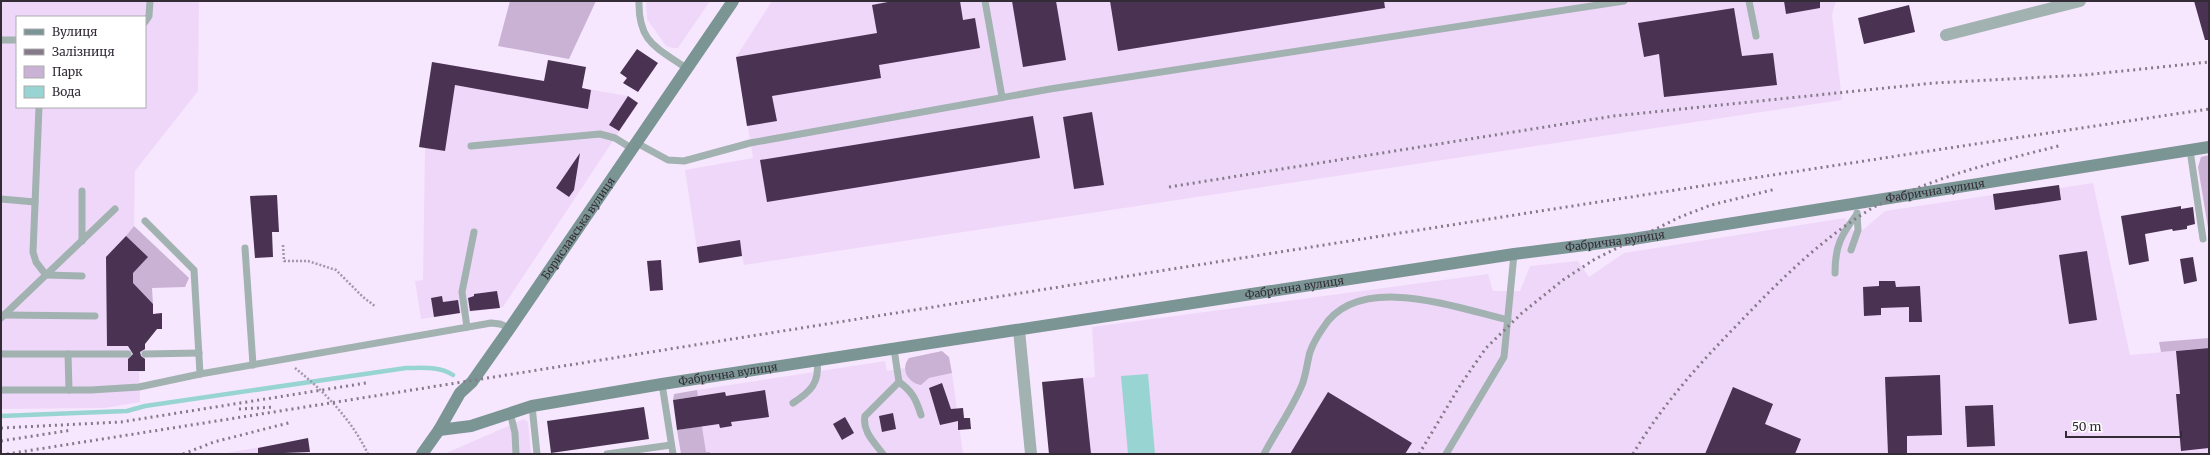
<svg xmlns="http://www.w3.org/2000/svg" width="2210" height="455" viewBox="0 0 2210 455" font-family="Merriweather,serif">
  <rect width="100%" height="100%" fill="#f7e7fe"/>
  <g fill="#efd7f9" fill-rule="evenodd">
    <path d="M 1,1 L 199,1 L 198,91 L 135,171 L 134,226 L 126,236 L 153,314 L 162,313 L 162,329 L 157,329 L 145,344 L 145,371 L 139,372 L 140,402 L 105,408 L 1,409 ZM 17,17 L 145,17 L 145,107 L 17,107 Z"/>
    <polygon points="646,1 710,1 678,48 672,48 666,46 647,19"/>
    <polygon points="772,1 1836,1 1832,15 1842,100 744,265 742,256 699,263 685,170 753,158 736,57"/>
    <polygon points="432,62 628,96 638,103 503,307 421,319 415,281 423,280 425,148 419,147"/>
    <polygon points="2093,183 2130,355 2209,348 2209,454 1049,454 1042,382 1095,377 1092,327 1488,274 1493,291 1520,291 1530,266 1578,261 1589,277 1624,253 1845,218 1853,231 1863,230 1885,211 2059,185 2060,188"/>
    <polygon points="885,361 887,371 905,368 909,379 921,385 929,378 952,373 963,454 710,454 710,452 706,452 697,390"/>
    <polygon points="524,419 528,422 531,454 444,454"/>
    <polygon points="272,445 272,454 221,454"/>
  </g>
  <g fill="#cab2d5">
    <polygon points="510,1 596,1 569,59 498,46"/>
    <polygon points="2209,155 2209,234 2198,167 2201,157"/>
    <polygon points="134,226 189,278 185,287 152,288 153,304 133,288 126,236"/>
    <polygon points="2209,338 2209,348 2161,352 2159,342"/>
    <path d="M 942,351 L 949,357 L 952,373 L 929,378 L 921,385 C 908,383 900,369 909,358 Z"/>
    <polygon points="697,390 698,396 673,400 674,394"/>
    <polygon points="702,426 706,452 710,452 710,454 681,454 677,430"/>
  </g>
  <polygon fill="#98d5d2" points="1148,374 1155,454 1128,454 1121,376"/>
  <g fill="none" stroke-linecap="round" stroke-linejoin="round">
    <path stroke="#98d5d2" stroke-width="4.5" d="M 1,416 L 127,411 L 145,406 L 406,368 C 422,368 440,366 453,375"/>
  </g>
  <g fill="#493252">
    <polygon points="893,1 960,1 963,20 975,18 980,48 879,65 881,78 772,96 777,121 747,126 736,57 877,33 872,5"/>
    <polygon points="1012,1 1056,1 1066,60 1023,67"/>
    <polygon points="1110,1 1384,1 1385,8 1118,51"/>
    <polygon points="1784,1 1820,1 1820,8 1786,14"/>
    <polygon points="2194,1 2209,1 2209,40 2205,40"/>
    <polygon points="1909,5 1915,32 1864,44 1858,18"/>
    <polygon points="1734,8 1742,56 1773,53 1777,85 1664,97 1659,54 1644,57 1638,23"/>
    <polygon points="637,49 658,63 638,92 623,83 627,78 620,73"/>
    <polygon points="548,60 586,67 582,88 591,90 588,109 455,85 445,151 419,147 432,62 544,81"/>
    <polygon points="628,96 638,103 619,131 609,125"/>
    <polygon points="1092,112 1104,185 1074,189 1063,117"/>
    <polygon points="1033,116 1040,158 767,202 760,160"/>
    <polygon points="580,153 574,190 569,197 556,188"/>
    <polygon points="2059,185 2061,200 1995,210 1993,194"/>
    <polygon points="277,195 279,232 272,232 273,257 255,258 250,196"/>
    <polygon points="2181,206 2181,209 2193,207 2195,224 2187,226 2187,229 2173,231 2172,229 2145,234 2149,261 2129,265 2121,216"/>
    <polygon points="126,236 148,257 133,273 133,283 153,304 153,314 162,313 162,329 157,329 145,344 145,349 140,352 141,356 145,359 145,371 128,371 128,359 133,354 128,346 107,346 106,257"/>
    <polygon points="740,240 742,256 699,263 697,247"/>
    <polygon points="2087,251 2097,320 2069,324 2059,255"/>
    <polygon points="2193,257 2197,281 2184,284 2180,259"/>
    <polygon points="661,260 663,290 650,291 647,261"/>
    <polygon points="1879,281 1895,281 1896,287 1920,286 1922,322 1909,322 1909,307 1881,308 1881,315 1864,316 1863,287 1879,286"/>
    <polygon points="497,291 500,308 470,311 468,298 474,296 474,294"/>
    <polygon points="442,296 443,302 458,300 460,313 434,317 431,298"/>
    <polygon points="2209,348 2209,448 2181,451 2176,394 2180,394 2176,351"/>
    <polygon points="1940,375 1942,435 1907,436 1907,454 1888,454 1885,377"/>
    <polygon points="1083,378 1091,454 1049,454 1042,382"/>
    <polygon points="942,383 951,409 963,408 964,418 970,418 971,429 958,430 958,421 940,425 929,388"/>
    <polygon points="1733,387 1773,404 1765,424 1801,439 1795,454 1705,454"/>
    <polygon points="765,390 769,417 731,422 732,426 720,428 719,424 677,430 673,400 725,392 726,396"/>
    <polygon points="1328,392 1412,443 1405,454 1290,454"/>
    <polygon points="1993,405 1995,446 1967,447 1965,406"/>
    <polygon points="644,407 649,439 551,453 547,421"/>
    <polygon points="893,413 896,429 882,432 879,416"/>
    <polygon points="845,417 854,433 842,440 833,424"/>
    <polygon points="308,438 310,452 258,454 258,448"/>
  </g>
  <g fill="none" stroke-linecap="round" stroke-linejoin="round">
    <g stroke="#a296a8" stroke-width="2.5" stroke-dasharray="2 2" stroke-linecap="butt">
      <polyline points="283,245 284,261 308,261 336,270 363,297 376,307"/>
      <path d="M 295,368 C 324,391 352,420 368,454"/>
    </g>
    <g stroke="#a1b2b1" stroke-width="7">
      <path d="M 639,1 C 638,42 656,47 686,68"/>
      <polyline points="985,1 1002,97"/>
      <polyline points="1749,1 1756,36"/>
      <polyline points="145,22 149,16 150,1"/>
      <polyline points="1,40 17,40"/>
      <polyline points="39,107 33,252 36,262 46,275 82,276"/>
      <polyline points="635,142 668,160 684,161 750,143 1050,89 1624,1"/>
      <polyline points="471,146 600,134 615,138 631,148"/>
      <polyline points="2190,150 2203,239"/>
      <polyline points="1,199 35,202"/>
      <polyline points="145,221 194,270 200,374"/>
      <polyline points="82,241 82,191"/>
      <polyline points="245,248 253,365"/>
      <polyline points="1851,250 1858,230 1857,213"/>
      <path d="M 1835,273 C 1835,246 1841,235 1857,214"/>
      <polyline points="3,315 95,316"/>
      <polyline points="1,318 115,209"/>
      <polyline points="467,327 462,292 474,232"/>
      <polyline points="1,354 128,354"/>
      <polyline points="68,354 69,390"/>
      <polyline points="145,354 199,353"/>
      <path d="M 899,382 C 912,391 916,399 921,415"/>
      <polyline points="662,384 673,454"/>
      <polyline points="1,390 91,390 139,387 200,374 491,323 500,324 510,328"/>
      <path d="M 793,403 C 810,392 820,383 817,361"/>
      <polyline points="532,406 537,454"/>
      <polyline points="510,412 515,433 516,454"/>
      <polyline points="607,454 671,445"/>
      <path d="M 883,454 C 874,442 862,431 865,416 L 899,382 L 894,349"/>
      <path d="M 1264,454 C 1276,431 1292,409 1302,385 C 1306,375 1307,363 1310,352 C 1313,344 1318,335 1323,328 C 1358,271 1457,308 1508,320"/>
      <polyline points="1446,454 1504,357 1514,254"/>
    </g>
    <g stroke="#a1b2b1" stroke-width="12">
      <polyline points="1946,35 2080,1"/>
      <polyline points="1019,330 1031,454"/>
    </g>
    <g stroke="#7b9594" stroke-width="12">
      <path id="s1" d="M 439,430 L 471,426 L 532,406 L 662,384 L 1514,254 L 1633,239 L 2209,147"/>
      <path id="s2" d="M 422,454 L 439,430 L 460,393 L 472,382 L 510,328 L 733,1"/>
    </g>
    <g stroke="#857a8a" stroke-width="3" stroke-dasharray="2 4" stroke-linecap="butt">
      <polyline points="1169,187 1614,116 1934,83 2084,75 2209,62"/>
      <polyline points="239,409 275,407"/>
      <polyline points="1,428 121,422 366,383"/>
      <polyline points="1,441 72,430"/>
      <path d="M 7,454 C 741,339 1474,218 2209,109"/>
      <polyline points="183,454 214,442 292,422"/>
      <polyline points="1419,454 1461,384 1486,348 1522,313 1563,280 1595,259 1680,217 1711,205 1776,189"/>
      <path d="M 1633,454 C 1662,405 1699,364 1739,323 C 1780,280 1822,238 1874,207 C 1883,202 1894,199 1904,194 C 1955,171 2008,159 2062,145"/>
    </g>
  </g>
  <g text-anchor="middle" stroke-width="4" stroke-linejoin="round" paint-order="stroke">
    <g font-size="11" fill="#332c37" stroke="#fff">
      <text dy="4" stroke="none"><textPath href="#s1" startOffset="1516">Фабрична вулиця</textPath></text>
      <text dy="4" stroke="none"><textPath href="#s2" startOffset="275">Бориславська вулиця</textPath></text>
      <text dy="4" stroke="none"><textPath href="#s1" startOffset="1192">Фабрична вулиця</textPath></text>
      <text dy="4" stroke="none"><textPath href="#s1" startOffset="868">Фабрична вулиця</textPath></text>
      <text dy="4" stroke="none"><textPath href="#s1" startOffset="295">Фабрична вулиця</textPath></text>
    </g>
  </g>
  <rect width="2210" height="455" fill="none" stroke="#332c37" stroke-width="4"/>
  <rect x="16" y="16" width="130" height="92" fill="#ffffff" stroke="#adabaf"/>
  <rect x="24" y="29" width="20" height="6" fill="#7b9594" stroke="#adabaf"/>
  <text x="52" y="36" font-size="12" fill="#332c37">Вулиця</text>
  <rect x="24" y="49" width="20" height="6" fill="#857a8a" stroke="#adabaf"/>
  <text x="52" y="56" font-size="12" fill="#332c37">Залізниця</text>
  <rect x="24" y="66" width="20" height="12" fill="#cab2d5" stroke="#adabaf"/>
  <text x="52" y="76" font-size="12" fill="#332c37">Парк</text>
  <rect x="24" y="86" width="20" height="12" fill="#98d5d2" stroke="#adabaf"/>
  <text x="52" y="96" font-size="12" fill="#332c37">Вода</text>
  <path d="M2066 431v6h115v-6" fill="none" stroke="#332c37" stroke-width="2"/>
  <text x="2072" y="431" font-size="12" fill="#332c37" stroke="#ffffff" stroke-width="3" paint-order="stroke">50 m</text>
</svg>
